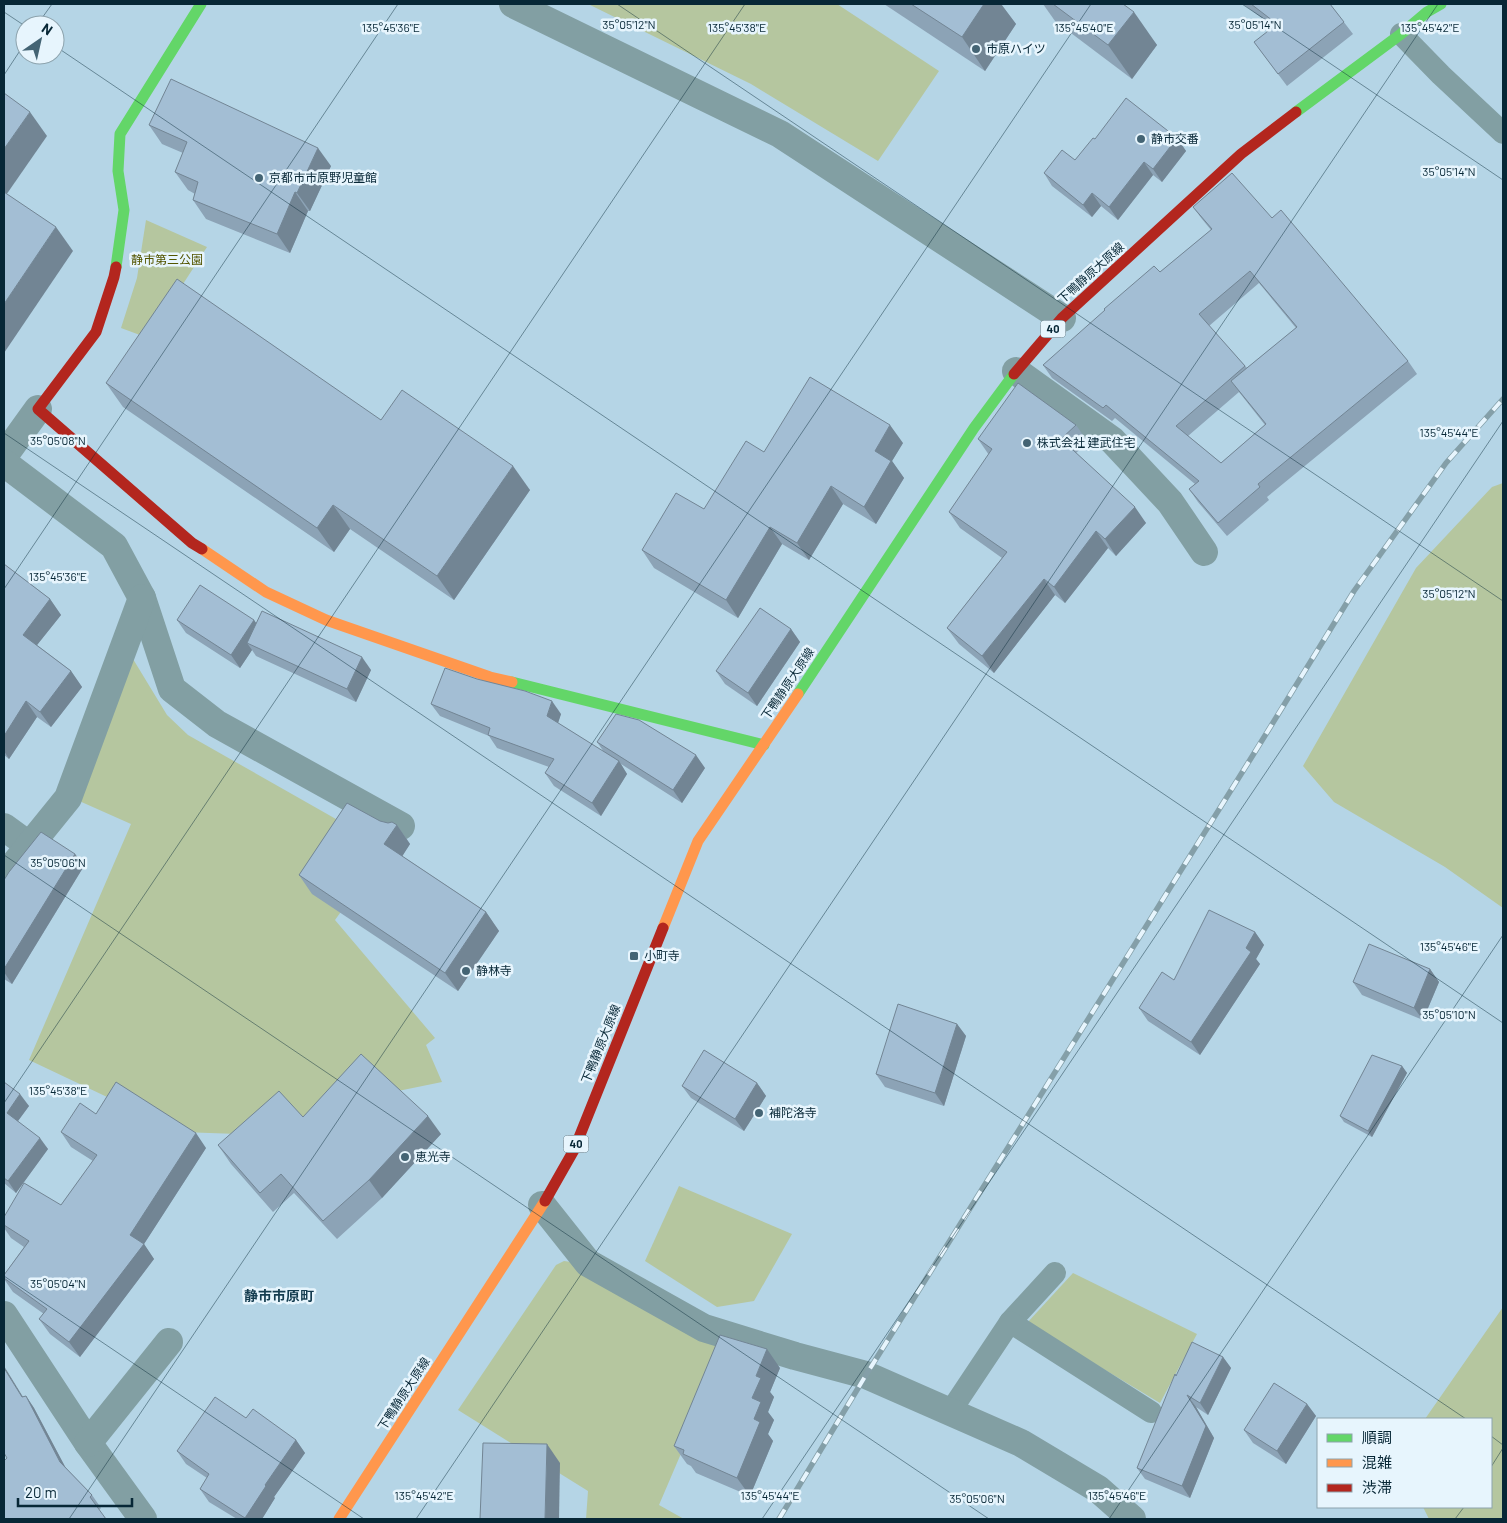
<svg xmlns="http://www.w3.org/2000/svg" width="1507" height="1523" viewBox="0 0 1507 1523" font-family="Barlow,'Noto Sans JP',sans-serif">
  <rect width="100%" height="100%" fill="#b5d5e6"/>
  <g fill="#b5c69f">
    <polygon points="588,4 837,4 939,71 878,161 751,84"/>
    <polygon points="146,220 207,247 148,338 121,328 137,278"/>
    <polygon points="1503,483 1503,908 1445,867 1334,802 1303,766 1416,568 1492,487"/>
    <polygon points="133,659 167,715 188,735 387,848 335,920 435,1038 426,1045 442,1082 398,1091 238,1134 181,1132 29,1060 131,824 77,800"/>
    <polygon points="679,1186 792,1234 754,1301 717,1307 645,1261"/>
    <polygon points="564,1261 578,1263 727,1346 659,1505 684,1519 586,1519 588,1491 458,1410 556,1265"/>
    <polygon points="1073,1273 1197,1334 1160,1403 1027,1323"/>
    <polygon points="1503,1307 1503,1519 1429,1519 1423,1507 1491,1507 1491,1419 1425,1419"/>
  </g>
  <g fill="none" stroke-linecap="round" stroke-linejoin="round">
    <g stroke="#829fa3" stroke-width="22">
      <polyline points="1401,34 1441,75 1503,133"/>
      <polyline points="1010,1322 1055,1273"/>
      <polyline points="950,1412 1010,1322 1151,1412"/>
    </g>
    <g stroke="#829fa3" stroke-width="28">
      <polyline points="513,4 780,134 1062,318"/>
      <polyline points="1016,371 1112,440 1170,502 1204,552"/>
      <polyline points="4,456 38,409"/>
      <polyline points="4,463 114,546 142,598 172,689 217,724 401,826"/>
      <polyline points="4,827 30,846"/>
      <polyline points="4,877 68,798 142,598"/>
      <polyline points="542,1205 588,1263 704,1328 795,1356 866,1375 1021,1443 1098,1489 1132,1519"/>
      <polyline points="4,1315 88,1443 143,1519"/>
      <polyline points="88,1443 169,1342"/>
    </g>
    <g stroke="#63d668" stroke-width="11">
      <polyline points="1296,112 1401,34 1427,12 1441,4"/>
      <polyline points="116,267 124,210 118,171 120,134 201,4"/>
      <polyline points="512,682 764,745"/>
      <polyline points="798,694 974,428 1014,374"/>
    </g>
    <g stroke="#ff974d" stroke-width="11">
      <polyline points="202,549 266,592 326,620 490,677 512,682"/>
      <polyline points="663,928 698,841 798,694"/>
      <polyline points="339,1519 545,1201"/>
    </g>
    <g stroke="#b3261e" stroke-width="11">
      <polyline points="116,267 114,277 96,332 38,409 192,543 202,549"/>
      <polyline points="1014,374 1062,318 1241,154 1296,112"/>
      <polyline points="545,1201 574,1150 663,928"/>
    </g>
    <defs>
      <polyline id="rail" points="779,1519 866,1375 1253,755 1354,591 1446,463 1503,399"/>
    </defs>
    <use href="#rail" stroke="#849fa8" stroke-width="5.5"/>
    <use href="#rail" stroke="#e7f5fd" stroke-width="4" stroke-dasharray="11" stroke-linecap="butt"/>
  </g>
  <g fill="#8ca3b6" fill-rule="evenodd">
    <polygon points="884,4 1001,4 1016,24 985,71"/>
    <polygon points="1043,4 1123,4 1157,45 1132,79 1055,21"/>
    <polygon points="1243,4 1330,4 1353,34 1287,86 1254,42 1274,27"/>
    <polygon points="149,125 331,166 310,211 308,211 290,253 206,219 193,200 195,194 188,190 175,172 183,153 162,144"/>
    <polygon points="1177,138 1186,151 1162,182 1153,175 1118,220 1101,206 1092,217 1052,186 1044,173 1075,160 1095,139"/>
    <path d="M 1193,207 L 1272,218 L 1408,361 L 1417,374 L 1267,497 L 1269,500 L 1227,536 L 1198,502 L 1189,489 L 1195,484 L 1115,418 L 1112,421 L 1052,378 L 1043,365 L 1160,272 L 1211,230 L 1202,219 ZM 1259,283 L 1296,328 L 1247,368 L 1209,326 ZM 1239,392 L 1265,425 L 1221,463 L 1188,436 Z"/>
    <polygon points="106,383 381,420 530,490 454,600 350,529 334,552 123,407"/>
    <polygon points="1076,425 1088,442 1076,453 1146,523 1116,556 1108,548 1065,603 1055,595 994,673 959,644 947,628 1002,558 960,528 949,512 989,455 978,439"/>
    <polygon points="903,443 892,461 904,478 876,524 843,504 809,560 782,544 738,618 654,568 642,550 704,509 764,452"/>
    <polygon points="4,564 50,599 61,615 37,645 71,671 82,687 51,727 37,717 9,759 4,755"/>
    <polygon points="177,620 254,620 256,623 371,670 356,702 256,656 252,650 240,668 186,633"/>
    <polygon points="791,629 800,642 757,706 725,684 716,671"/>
    <polygon points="431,704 561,714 558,723 604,752 597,742 705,768 682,803 621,764 627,774 601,816 554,786 545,773 549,767 497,748 489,736 440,716"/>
    <polygon points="380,821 397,825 410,844 402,856 486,912 499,931 458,991 312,894 299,875"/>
    <polygon points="75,854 84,866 12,984 4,979 4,880"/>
    <polygon points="1255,932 1264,945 1256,959 1260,964 1200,1055 1148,1021 1139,1008 1174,980"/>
    <polygon points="1430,969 1439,982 1423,1020 1362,995 1353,982"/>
    <polygon points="957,1024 966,1036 944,1106 885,1087 876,1074"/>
    <polygon points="1402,1066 1407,1073 1372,1137 1344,1122 1340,1116"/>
    <polygon points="4,1082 29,1106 18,1121 48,1149 16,1193 4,1183"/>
    <polygon points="757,1083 766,1096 744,1131 691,1098 682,1086"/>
    <polygon points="96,1114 206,1148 144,1244 154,1259 80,1357 50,1334 39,1319 44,1314 13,1292 4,1279 4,1275 24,1247 11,1238 4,1228 4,1225 61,1205 93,1161 71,1147 61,1132"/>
    <polygon points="303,1117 441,1134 382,1198 337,1239 294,1193 273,1212 231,1164 218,1145"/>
    <polygon points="1223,1357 1231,1368 1208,1415 1196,1407 1214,1438 1190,1498 1145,1479 1137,1468 1176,1376"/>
    <polygon points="780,1368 770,1392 774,1397 768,1412 774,1420 768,1434 773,1441 750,1496 696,1473 691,1466 687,1464 674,1446"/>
    <polygon points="26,1396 34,1408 65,1467 92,1495 101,1508 99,1510 7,1458 23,1397"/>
    <polygon points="1307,1404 1316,1416 1286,1464 1253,1443 1244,1430"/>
    <polygon points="246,1418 296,1440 305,1453 274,1497 275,1498 262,1519 237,1519 209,1502 200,1489 207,1478 186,1464 177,1451"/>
  </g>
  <g fill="#728594">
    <polygon points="984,4 1001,4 1016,24 985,71 962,37"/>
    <polygon points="1134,12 1157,45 1132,79 1108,45"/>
    <polygon points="30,112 47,136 4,198 4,149"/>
    <polygon points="1177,138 1186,151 1162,182 1153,169"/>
    <polygon points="318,148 331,166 310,211 297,193"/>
    <polygon points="1144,162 1153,175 1118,220 1109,207"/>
    <polygon points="295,192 308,211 290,253 277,234"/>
    <polygon points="1092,193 1101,206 1092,217 1083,205"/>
    <polygon points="56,227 73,251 4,353 4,304"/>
    <polygon points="890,425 903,443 892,461 904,478 876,524 864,507 875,451"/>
    <polygon points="513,466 530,490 454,600 437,576"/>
    <polygon points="831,486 843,504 809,560 797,543"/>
    <polygon points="333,505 350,529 334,552 317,528"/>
    <polygon points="1135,507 1146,523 1116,556 1105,539"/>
    <polygon points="770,527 782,544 738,618 726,600"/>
    <polygon points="1096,531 1108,548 1065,603 1054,587"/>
    <polygon points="1044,579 1055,595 994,673 982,656"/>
    <polygon points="50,599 61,615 33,650 23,635"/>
    <polygon points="254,620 263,633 247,643 252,650 240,668 231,655"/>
    <polygon points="791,629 800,642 757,706 748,693"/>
    <polygon points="362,657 371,670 356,702 347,689"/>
    <polygon points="71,671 82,687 51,727 40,712"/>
    <polygon points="26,701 37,717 9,759 4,751 4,736"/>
    <polygon points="552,701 561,714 556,729 547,716"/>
    <polygon points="696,755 705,768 682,803 673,790"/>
    <polygon points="619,761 627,774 601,816 592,803"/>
    <polygon points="397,825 410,844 398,863 384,844"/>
    <polygon points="75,854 84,866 12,984 4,972 4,969"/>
    <polygon points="486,912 499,931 458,991 445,973"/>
    <polygon points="1255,932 1264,945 1256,959 1260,964 1200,1055 1191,1042"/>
    <polygon points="1430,969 1439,982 1423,1020 1414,1008"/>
    <polygon points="957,1024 966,1036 944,1106 935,1093"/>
    <polygon points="1402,1066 1407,1073 1372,1137 1368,1131"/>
    <polygon points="757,1083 766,1096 744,1131 735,1119"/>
    <polygon points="20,1094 29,1106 15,1125 7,1113"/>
    <polygon points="428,1116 441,1134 382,1198 369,1180"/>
    <polygon points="196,1133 206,1148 144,1244 154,1259 80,1357 69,1342 130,1235"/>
    <polygon points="40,1138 48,1149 16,1193 8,1181"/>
    <polygon points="767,1349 780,1368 770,1392 774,1397 768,1412 774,1420 768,1434 773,1441 750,1496 737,1478 754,1419 752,1398 756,1376"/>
    <polygon points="1223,1357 1231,1368 1208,1415 1200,1403"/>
    <polygon points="4,1366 31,1410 22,1397 4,1368"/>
    <polygon points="1187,1395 1196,1407 1214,1438 1190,1498 1182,1486"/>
    <polygon points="26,1396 34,1408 69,1474 60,1462"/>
    <polygon points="1307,1404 1316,1416 1286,1464 1277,1451"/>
    <polygon points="296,1440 305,1453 274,1497 275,1498 262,1519 246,1519 245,1518 265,1485"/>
    <polygon points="547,1444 560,1463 559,1519 545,1519"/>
  </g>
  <g fill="#a3bed4" stroke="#728594" fill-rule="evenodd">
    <polygon points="911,4 984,4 962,37"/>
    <polygon points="1053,4 1123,4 1134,12 1108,45"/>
    <polygon points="1251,4 1330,4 1344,22 1278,74 1254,42 1277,24"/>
    <polygon points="171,79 318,148 297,193 295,192 277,234 193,200 198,182 175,172 187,142 149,125"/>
    <polygon points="4,93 30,112 4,149"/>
    <polygon points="1126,98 1177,138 1153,169 1144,162 1109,207 1092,193 1083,205 1044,173 1062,150 1075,160 1093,138 1095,139"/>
    <path d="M 1232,173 L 1272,218 L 1281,210 L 1408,361 L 1258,484 L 1260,487 L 1218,523 L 1189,489 L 1199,481 L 1106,405 L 1103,408 L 1043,365 L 1105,310 L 1104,309 L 1154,266 L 1160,272 L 1212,229 L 1193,207 ZM 1250,271 L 1297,327 L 1231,381 L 1266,424 L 1221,463 L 1176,426 L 1245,366 L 1199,314 Z"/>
    <polygon points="4,192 56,227 4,304"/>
    <polygon points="177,279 381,420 402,390 513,466 437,576 333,505 317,528 106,383"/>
    <polygon points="810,377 890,425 875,451 891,461 864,507 831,486 797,543 770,527 726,600 642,550 676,493 704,509 746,441 764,452"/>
    <polygon points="1018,383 1076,425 1061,439 1135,507 1105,539 1096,531 1054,587 1044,579 982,656 947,628 1007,552 949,512 992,449 978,439"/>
    <polygon points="4,564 50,599 23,635 71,671 40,712 26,701 4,736"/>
    <polygon points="200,585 254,620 231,655 177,620"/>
    <polygon points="760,608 791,629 748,693 716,671"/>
    <polygon points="262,611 362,657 347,689 247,643"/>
    <polygon points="445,668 477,679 525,691 552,701 547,716 619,761 592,803 545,773 554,759 488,735 490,728 431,704"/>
    <polygon points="616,714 639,720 696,755 673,790 597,742"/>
    <polygon points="347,803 380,821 388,823 392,822 397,825 384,844 486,912 445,973 299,875"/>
    <polygon points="41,832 75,854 4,969 4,880 9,872"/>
    <polygon points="1209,910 1255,932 1246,948 1251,952 1191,1042 1139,1008 1162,972 1174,980"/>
    <polygon points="1369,944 1430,969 1414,1008 1353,982"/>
    <polygon points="898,1004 957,1024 935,1093 876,1074"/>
    <polygon points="704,1050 757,1083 735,1119 682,1086"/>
    <polygon points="361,1054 428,1116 369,1180 323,1221 281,1174 260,1193 218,1145 279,1091 303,1117"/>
    <polygon points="1372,1055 1402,1066 1368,1131 1340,1116"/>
    <polygon points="4,1082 20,1094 7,1113 40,1138 8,1181 4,1178"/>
    <polygon points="116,1082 196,1133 130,1235 144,1244 69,1342 39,1319 47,1309 4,1278 4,1275 29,1241 4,1225 4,1217 24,1183 61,1205 97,1155 61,1132 80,1103 96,1114"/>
    <polygon points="720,1335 767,1349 756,1376 761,1378 752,1398 761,1402 754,1419 760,1422 737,1478 683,1454 684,1450 674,1446"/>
    <polygon points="1192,1342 1223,1357 1200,1403 1187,1395 1206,1426 1182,1486 1137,1468 1175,1374 1176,1376"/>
    <polygon points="4,1368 22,1397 26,1396 60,1462 92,1495 90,1497 106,1519 4,1519 4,1461 7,1458 4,1453"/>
    <polygon points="1274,1383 1307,1404 1277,1451 1244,1430"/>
    <polygon points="215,1397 246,1418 253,1409 296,1440 265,1485 266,1486 245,1518 200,1489 209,1474 177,1451"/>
    <polygon points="483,1443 547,1444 545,1519 480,1519"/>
  </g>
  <path fill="none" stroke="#072736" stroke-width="1" stroke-opacity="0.45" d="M 617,4 L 1503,601M 1242,4 L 1503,180M 4,12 L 25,26M 37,25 L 52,4M 55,46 L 1503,1023M 4,75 L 25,43M 4,433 L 1466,1419M 4,589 L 398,4M 4,855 L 989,1519M 4,1103 L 745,4M 4,1276 L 364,1519M 1491,1436 L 1503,1445M 1491,1467 L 1503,1448M 69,1519 L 1091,4M 416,1519 L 1438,4M 762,1519 L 1503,421M 1109,1519 L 1503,935M 1455,1519 L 1464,1507"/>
  <g fill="#446474" stroke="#e7f5fd" stroke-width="2">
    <circle cx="976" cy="49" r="5"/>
    <circle cx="1141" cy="139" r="5"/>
    <circle cx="259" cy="178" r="5"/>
    <circle cx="1027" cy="443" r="5"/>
    <rect x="629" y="951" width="10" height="10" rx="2.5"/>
    <circle cx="466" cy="971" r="5"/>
    <circle cx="759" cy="1113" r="5"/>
    <circle cx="405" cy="1157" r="5"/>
  </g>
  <g text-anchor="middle" stroke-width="5" stroke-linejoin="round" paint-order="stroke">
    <g fill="#e7f5fd" stroke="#4a6572" stroke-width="1">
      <rect x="1040.5" y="320.5" width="25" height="17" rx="4"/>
      <rect x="563.5" y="1135.5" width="25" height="17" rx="4"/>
    </g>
    <g font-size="11" font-weight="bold" fill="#072736">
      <text x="1053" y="333">40</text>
      <text x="576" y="1148">40</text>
    </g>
    <g font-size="12" fill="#072736" stroke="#e7f5fd" text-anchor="start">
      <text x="986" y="53">市原ハイツ</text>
      <text x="1151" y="143">静市交番</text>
      <text x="269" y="182">京都市市原野児童館</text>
      <text x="1037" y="447">株式会社 建武住宅</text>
      <text x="644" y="960">小町寺</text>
      <text x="476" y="975">静林寺</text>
      <text x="769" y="1117">補陀洛寺</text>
      <text x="415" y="1161">恵光寺</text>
    </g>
    <g font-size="12" fill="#535500" stroke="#e7f5fd">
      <text x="167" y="264">静市第三公園</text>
    </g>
    <g font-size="12" fill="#072736" stroke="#e7f5fd">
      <text transform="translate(1091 273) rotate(-42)" y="4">下鴨静原大原線</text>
      <text transform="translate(788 684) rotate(-56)" y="4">下鴨静原大原線</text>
      <text transform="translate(601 1044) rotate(-68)" y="4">下鴨静原大原線</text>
      <text transform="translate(404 1394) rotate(-57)" y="4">下鴨静原大原線</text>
    </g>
    <g font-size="14" font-weight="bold" fill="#153d50" stroke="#e7f5fd">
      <text x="279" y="1301">静市市原町</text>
    </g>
  </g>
  <g font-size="12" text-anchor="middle" fill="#072736" stroke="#e7f5fd" stroke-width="5" stroke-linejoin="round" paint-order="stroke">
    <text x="629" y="29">35°05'12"N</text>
    <text x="1255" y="29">35°05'14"N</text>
    <text x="737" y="32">135°45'38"E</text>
    <text x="1084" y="32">135°45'40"E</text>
    <text x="1430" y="32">135°45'42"E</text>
    <text x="391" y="32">135°45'36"E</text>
    <text x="1449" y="176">35°05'14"N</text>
    <text x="1449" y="437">135°45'44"E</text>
    <text x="58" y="445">35°05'08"N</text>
    <text x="58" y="581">135°45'36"E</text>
    <text x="1449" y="598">35°05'12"N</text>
    <text x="58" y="867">35°05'06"N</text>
    <text x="1449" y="951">135°45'46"E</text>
    <text x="1449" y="1019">35°05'10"N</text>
    <text x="58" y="1095">135°45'38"E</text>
    <text x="58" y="1288">35°05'04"N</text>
    <text x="424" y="1500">135°45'42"E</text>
    <text x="770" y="1500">135°45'44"E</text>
    <text x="1117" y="1500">135°45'46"E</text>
    <text x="977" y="1503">35°05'06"N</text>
  </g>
  <rect width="1507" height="1523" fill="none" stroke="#072736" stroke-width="10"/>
  <rect x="1317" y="1418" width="175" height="90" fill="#e7f5fd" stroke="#8da3ad"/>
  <rect x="1327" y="1434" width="25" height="8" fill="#63d668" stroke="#8da3ad"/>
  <text x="1362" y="1443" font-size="15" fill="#072736">順調</text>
  <rect x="1327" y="1459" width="25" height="8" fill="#ff974d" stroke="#8da3ad"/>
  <text x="1362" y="1468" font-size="15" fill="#072736">混雑</text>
  <rect x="1327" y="1484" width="25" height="8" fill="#b3261e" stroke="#8da3ad"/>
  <text x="1362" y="1493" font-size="15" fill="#072736">渋滞</text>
  <g transform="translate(40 40) rotate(34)"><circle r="24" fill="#e7f5fd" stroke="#8da3ad"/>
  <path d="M0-4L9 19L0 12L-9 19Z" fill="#446474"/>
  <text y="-8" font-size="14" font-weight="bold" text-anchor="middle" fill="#072736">N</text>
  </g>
  <path d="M18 1498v8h114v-8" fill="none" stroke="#072736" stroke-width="2.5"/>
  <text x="25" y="1498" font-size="15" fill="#072736" stroke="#e7f5fd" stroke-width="4" paint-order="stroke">20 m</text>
</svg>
